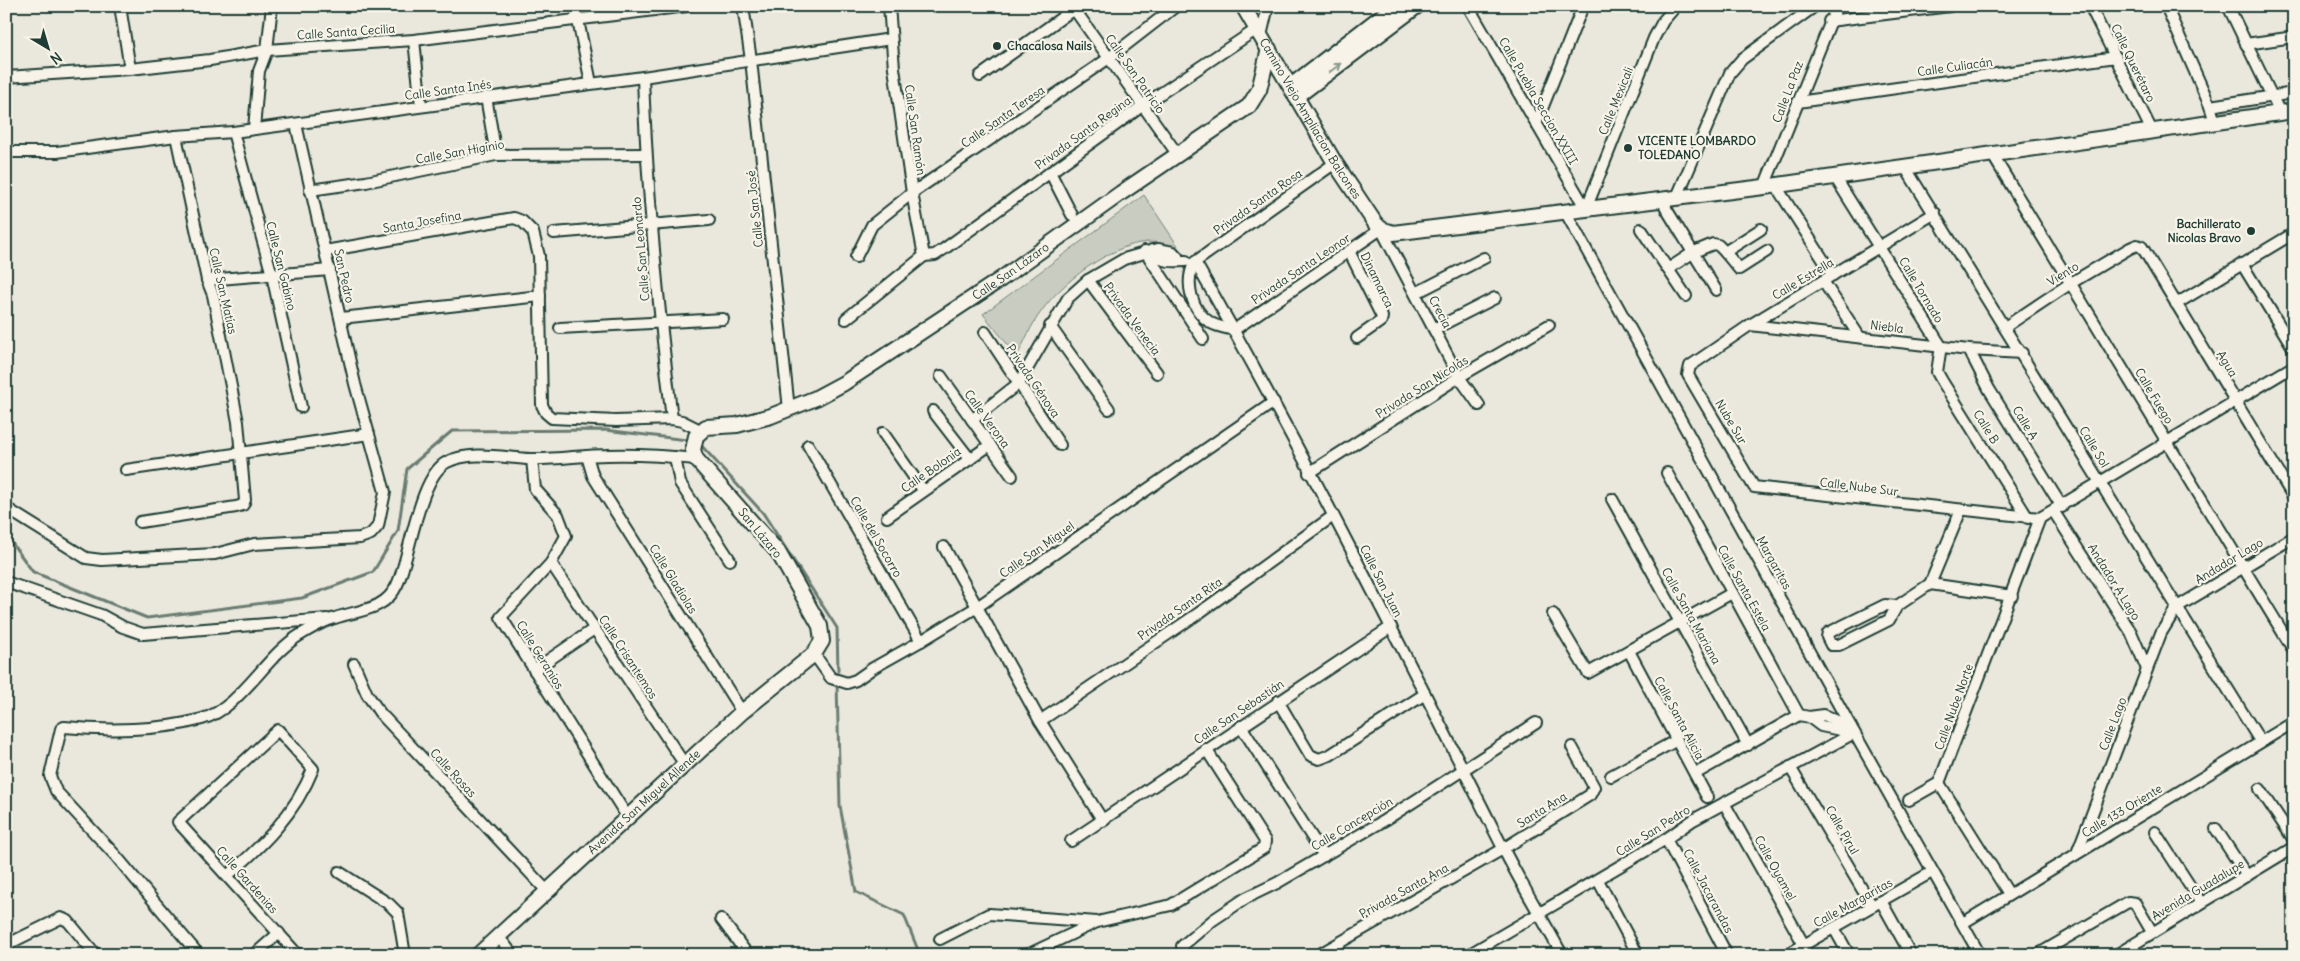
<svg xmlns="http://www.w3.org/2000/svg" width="2300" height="961" viewBox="0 0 2300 961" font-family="Delius,sans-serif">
  <rect width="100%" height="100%" fill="#eae8dd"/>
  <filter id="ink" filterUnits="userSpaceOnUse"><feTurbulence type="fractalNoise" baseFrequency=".02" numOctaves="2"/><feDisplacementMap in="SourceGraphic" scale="10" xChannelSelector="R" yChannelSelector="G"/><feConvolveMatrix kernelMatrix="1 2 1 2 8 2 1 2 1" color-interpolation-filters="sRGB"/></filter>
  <g filter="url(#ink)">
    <path fill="#c8ccc1" stroke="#74847a" d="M 1144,195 L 1178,246 C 1168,244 1158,242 1148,242 C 1111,244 1061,283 1041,312 C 1031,325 1025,341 1017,356 L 983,314 Z"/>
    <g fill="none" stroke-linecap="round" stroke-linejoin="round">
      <g stroke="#6a7c72" stroke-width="3">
        <polyline points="699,443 763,513 837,628 838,671"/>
        <polyline points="6,535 33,572 147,618 302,598 373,572 398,531 407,469 452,431 605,430 687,440"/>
        <polyline points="837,683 840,806 856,892 904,915 920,955"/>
      </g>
      <defs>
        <g id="street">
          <polyline points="120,6 130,69"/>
          <polyline points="575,6 591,83"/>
          <polyline points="743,6 751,60 789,409"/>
          <polyline points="889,6 894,68 912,193 924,256"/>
          <polyline points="1072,6 1178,155"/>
          <polyline points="1468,6 1586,209"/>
          <polyline points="2090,6 2152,131"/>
          <polyline points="2166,6 2210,106 2215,122"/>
          <polyline points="2228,6 2280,113"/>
          <polyline points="1829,21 1950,6"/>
          <polyline points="1261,36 1268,6"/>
          <polyline points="414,40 421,106"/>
          <polyline points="2246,44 2294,37"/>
          <polyline points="980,76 1078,6"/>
          <polyline points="6,77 130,69 210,60 267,50 414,40 687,6"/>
          <path d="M 643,77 C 647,192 658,305 672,419"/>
          <polyline points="486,97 496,155"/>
          <polyline points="1798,102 2116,57"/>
          <polyline points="2210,106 2294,93"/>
          <polyline points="1536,124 1583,6"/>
          <polyline points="254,129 259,71 267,50 272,6"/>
          <polyline points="233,132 272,275 301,407"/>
          <polyline points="6,152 57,152 176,136 233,132 643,77 891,39"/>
          <polyline points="1992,154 2294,651"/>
          <path d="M 1335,163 L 1195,262 C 1184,281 1191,311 1211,323 C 1218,327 1226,328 1234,330 L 1381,229 L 1459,377 L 1479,405"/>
          <polyline points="1905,167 2260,741"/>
          <polyline points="1050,172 1072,215"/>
          <polyline points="1835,177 1941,346 1937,372 1942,381 2028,518"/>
          <polyline points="1776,186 1833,275"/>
          <polyline points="1764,187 1837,6"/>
          <polyline points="310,190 366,182 496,155 646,154"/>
          <polyline points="1677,197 1730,73 1742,59 1815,6"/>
          <polyline points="1662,199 1667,210 1716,290"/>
          <polyline points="1586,209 1654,38 1663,21 1676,6"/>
          <polyline points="1566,213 1851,727 1980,955"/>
          <polyline points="1935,213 1750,325 1690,366 1688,375 1754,487 2040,518 2294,366"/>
          <polyline points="1641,229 1686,296"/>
          <polyline points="554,233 709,220"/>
          <path d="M 1152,250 C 1161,264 1171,261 1186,261"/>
          <polyline points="325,251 514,218 522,221 533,232 539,256 542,405 546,413 552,418 616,421 672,419 682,421 702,431"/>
          <polyline points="1145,251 1203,339"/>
          <polyline points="1349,251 1382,317 1381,321 1357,338"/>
          <polyline points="1725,252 1739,269 1767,251"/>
          <polyline points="924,256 935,255 944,249 1142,106 1257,29"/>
          <polyline points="856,257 872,225 912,193 1109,58 1176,6"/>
          <path d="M 1195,262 C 1305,453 1403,651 1503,848 C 1521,884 1543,919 1562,955"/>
          <polyline points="2242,264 2294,349"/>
          <polyline points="1668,269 1694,252 1713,244 1718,245 1725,252 1761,229"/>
          <polyline points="207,280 330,270"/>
          <polyline points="1088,280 1157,373"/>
          <polyline points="1823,281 1859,336"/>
          <polyline points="1416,293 1484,258"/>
          <polyline points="2176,304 2294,233"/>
          <polyline points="341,318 540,296"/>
          <polyline points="846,319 924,256"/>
          <polyline points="1750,325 1969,350 2022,353"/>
          <polyline points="1050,326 1109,409"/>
          <polyline points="2005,327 2071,283 2130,248 2137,245 2142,247 2294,498"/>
          <polyline points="560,328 723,319"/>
          <polyline points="1434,329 1495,298"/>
          <polyline points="985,332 1060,445"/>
          <polyline points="1969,350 1989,389 2062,507"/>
          <polyline points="941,376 1012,476"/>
          <polyline points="933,411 970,459"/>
          <polyline points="972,420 1019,383 1068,298 1088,280 1124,259 1158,249 1173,252 1181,261"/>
          <polyline points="883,433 923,490"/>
          <polyline points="808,445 921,641"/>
          <polyline points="587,456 593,476 742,712"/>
          <polyline points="675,457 680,483 730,560"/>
          <polyline points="532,459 535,489 558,515 566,536 551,563 501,617 628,818"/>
          <polyline points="126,470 369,434"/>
          <polyline points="1309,473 1459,377 1549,325"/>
          <polyline points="1667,473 1799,715"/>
          <polyline points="1612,499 1748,745"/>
          <polyline points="6,508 86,558 102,560 215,554 254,544 360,538 371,534 378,526 385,492 355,384 296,124"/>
          <polyline points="2054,512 2131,632 2147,669"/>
          <polyline points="887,517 990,445"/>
          <polyline points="140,522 236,507 243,505 245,500 238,422 213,295 207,280 176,136"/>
          <polyline points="944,547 1040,721 1103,821"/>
          <polyline points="551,563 685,765"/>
          <polyline points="6,582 101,615 123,627 143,634 327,619"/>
          <polyline points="1930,584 2012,596"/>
          <polyline points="1930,584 1961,510"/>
          <polyline points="1897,606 1885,605 1828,633 1827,637 1831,645 1839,645 1889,620 1897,606 1930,584"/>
          <polyline points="1553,614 1588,673 1732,593"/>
          <polyline points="1629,651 1707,797"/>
          <polyline points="814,654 831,678 847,683 856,680 873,668 921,641 977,607 1274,402"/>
          <polyline points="354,664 367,694 380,713 547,891"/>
          <polyline points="534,670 594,629"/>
          <polyline points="1278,701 1310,755 1319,759 1330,755 1425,694"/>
          <polyline points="1809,717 1821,726 1850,732"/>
          <polyline points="1040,721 1199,613 1333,516"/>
          <polyline points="1241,726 1324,856"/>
          <polyline points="1790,767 1872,906"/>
          <polyline points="1695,774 1799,715 1809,717 1824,715 1851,727"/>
          <polyline points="1611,776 1677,740"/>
          <polyline points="1939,783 2040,518"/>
          <polyline points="1939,783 2009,894"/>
          <polyline points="2260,789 2294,840"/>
          <polyline points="1909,800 1939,783"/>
          <polyline points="1724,803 1804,945"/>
          <polyline points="2216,829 2247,876"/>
          <polyline points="2155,832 2201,903"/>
          <polyline points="1666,839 1727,955"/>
          <polyline points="1071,841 1391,627"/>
          <polyline points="2077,853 2161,633 2177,607 2294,537"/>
          <polyline points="339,872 389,904 398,913 405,955"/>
          <path d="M 227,876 C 263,845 295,814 313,769 L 278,730 L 178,822 L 298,955"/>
          <polyline points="1598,880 1638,955"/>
          <polyline points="1881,901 1911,955"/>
          <polyline points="721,919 748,955"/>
          <polyline points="1963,923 2294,722"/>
          <polyline points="1834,928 1849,955"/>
          <polyline points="498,936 513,955"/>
          <polyline points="940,939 989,914 1097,922 1171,905 1264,848 1265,841 1206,749"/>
          <polyline points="6,945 61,918 68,921 96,955"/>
          <path d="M 199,955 L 116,856 L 56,791 L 50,776 L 61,729 L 64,727 C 106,731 160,731 202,719 C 241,708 265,656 300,635 C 310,629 323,621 335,618 C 358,610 385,611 397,585 C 410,557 419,476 447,462 C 471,450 505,458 530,459 C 556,460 582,455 607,455 C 637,454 667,456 696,459"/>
          <polyline points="254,955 279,933"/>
          <polyline points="1027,955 1097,922"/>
          <polyline points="1184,955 1182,946 1213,920 1246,898 1277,883 1385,820 1536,723"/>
          <polyline points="1318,955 1503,849 1590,795 1594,787 1572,747"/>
          <polyline points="1468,955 1666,839 1693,820 1854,733"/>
          <polyline points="1786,955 1932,872"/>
          <polyline points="2037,955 2128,902 2135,903 2152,932"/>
          <polyline points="2116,955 2294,847"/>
        </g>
        <g id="secondary">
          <path id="s1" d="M 1243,6 L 1335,163 L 1375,223 L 1381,229 L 1393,233 L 1764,187 L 2294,111"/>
          <polyline points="1291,86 1395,6"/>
          <polyline points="1296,97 1417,6"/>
          <path id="s2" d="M 478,955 L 742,712 L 814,654 L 822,641 L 820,626 L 778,552 L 696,459 L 693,450 L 696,436 L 706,427 L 737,425 L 771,416 L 816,398 L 844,383 L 1001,279 L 1121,193 L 1249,106 L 1259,90 L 1269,49"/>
        </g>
      </defs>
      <use href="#street" stroke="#1f3d34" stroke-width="14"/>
      <use href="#secondary" stroke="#1f3d34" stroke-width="18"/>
      <use href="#street" stroke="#f7f3e8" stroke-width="10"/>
      <use href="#secondary" stroke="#f7f3e8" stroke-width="14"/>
    </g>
    <defs><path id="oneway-shaft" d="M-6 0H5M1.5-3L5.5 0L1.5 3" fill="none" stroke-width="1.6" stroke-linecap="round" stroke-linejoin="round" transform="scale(1.25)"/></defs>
    <use stroke="#8b988e" href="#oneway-shaft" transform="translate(1335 68) rotate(-37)"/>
  </g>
  <g fill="#1f3d34" stroke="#f7f3e8" stroke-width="2">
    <circle cx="997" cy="46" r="5"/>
    <circle cx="1628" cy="148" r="5"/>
    <circle cx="2251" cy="231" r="5"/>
  </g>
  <g text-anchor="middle" stroke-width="4.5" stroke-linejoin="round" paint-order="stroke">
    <g font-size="12" fill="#1f3d34" stroke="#f7f3e8">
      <text transform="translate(346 32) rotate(-4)" y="4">Calle Santa Cecilia</text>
      <text transform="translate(2133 63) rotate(64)" y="4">Calle Querétaro</text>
      <text transform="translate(1955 67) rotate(-8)" y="4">Calle Culiacán</text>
      <text transform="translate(1135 74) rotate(55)" y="4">Calle San Patricio</text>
      <text transform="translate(448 90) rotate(-8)" y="4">Calle Santa Inés</text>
      <text transform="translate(1788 92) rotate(-69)" y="4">Calle La Paz</text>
      <text transform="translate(1538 101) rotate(60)" y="4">Calle Puebla Seccion XXIII</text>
      <text transform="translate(1616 101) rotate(-68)" y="4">Calle Mexicali</text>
      <text transform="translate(1003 117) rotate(-35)" y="4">Calle Santa Teresa</text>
      <text dy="4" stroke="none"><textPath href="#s1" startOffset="131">Camino Viejo Ampliacion Balcones</textPath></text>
      <text transform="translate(915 130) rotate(82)" y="4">Calle San Ramón</text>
      <text transform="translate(1083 133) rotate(-36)" y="4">Privada Santa Regina</text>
      <text transform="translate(460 152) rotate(-10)" y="4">Calle San Higinio</text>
      <text transform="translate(1258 202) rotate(-35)" y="4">Privada Santa Rosa</text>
      <text transform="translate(755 209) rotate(-96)" y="4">Calle San José</text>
      <text transform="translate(422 222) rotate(-10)" y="4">Santa Josefina</text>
      <text transform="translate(641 249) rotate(-95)" y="4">Calle San Leonardo</text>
      <text transform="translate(281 266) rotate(76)" y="4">Calle San Gabino</text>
      <text transform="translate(1301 269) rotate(-34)" y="4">Privada Santa Leonor</text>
      <text dy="4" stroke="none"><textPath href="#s2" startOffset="1075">Calle San Lázaro</textPath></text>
      <text transform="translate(2063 274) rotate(-32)" y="4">Viento</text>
      <text transform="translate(344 276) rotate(77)" y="4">San Pedro</text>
      <text transform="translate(1803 279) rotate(-31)" y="4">Calle Estrella</text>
      <text transform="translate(1377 280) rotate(64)" y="4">Dinamarca</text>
      <text transform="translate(1921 290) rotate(59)" y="4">Calle Tornado</text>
      <text transform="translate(223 291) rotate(77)" y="4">Calle San Matías</text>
      <text transform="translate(1440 312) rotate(63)" y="4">Crecia</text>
      <text transform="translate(1132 319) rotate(54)" y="4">Privada Venecia</text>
      <text transform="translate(1887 327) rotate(7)" y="4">Niebla</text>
      <text transform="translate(2227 364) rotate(59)" y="4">Agua</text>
      <text transform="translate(1033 381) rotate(56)" y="4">Privada Génova</text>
      <text transform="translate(1422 387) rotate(-32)" y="4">Privada San Nicolás</text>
      <text transform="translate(2154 396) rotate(59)" y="4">Calle Fuego</text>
      <text transform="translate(987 419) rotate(54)" y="4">Calle Verona</text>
      <text transform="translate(1731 422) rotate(59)" y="4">Nube Sur</text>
      <text transform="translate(2025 423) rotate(59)" y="4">Calle A</text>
      <text transform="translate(1986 427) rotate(58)" y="4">Calle B</text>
      <text transform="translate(2094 447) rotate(59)" y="4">Calle Sol</text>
      <text transform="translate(931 470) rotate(-35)" y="4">Calle Bolonia</text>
      <text transform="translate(1859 487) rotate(7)" y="4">Calle Nube Sur</text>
      <text transform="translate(760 533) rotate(50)" y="4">San Lázaro</text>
      <text transform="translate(876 537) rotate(60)" y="4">Calle del Socorro</text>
      <text transform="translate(1037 550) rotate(-35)" y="4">Calle San Miguel</text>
      <text transform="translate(2229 561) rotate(-31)" y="4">Andador Lago</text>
      <text transform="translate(1774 563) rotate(61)" y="4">Margaritas</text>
      <text transform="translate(673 579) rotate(58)" y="4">Calle Gladiolas</text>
      <text transform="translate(1381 581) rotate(63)" y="4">Calle San Juan</text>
      <text transform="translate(2114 582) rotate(58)" y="4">Andador A Lago</text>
      <text transform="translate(1744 588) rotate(61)" y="4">Calle Santa Estela</text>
      <text transform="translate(1180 609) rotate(-35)" y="4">Privada Santa Rita</text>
      <text transform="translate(1691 616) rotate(61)" y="4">Calle Santa Mariana</text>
      <text transform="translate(540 655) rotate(58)" y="4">Calle Geranios</text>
      <text transform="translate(628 657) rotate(57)" y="4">Calle Crisantemos</text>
      <text transform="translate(1954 707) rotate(-70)" y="4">Calle Nube Norte</text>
      <text transform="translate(1239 712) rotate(-34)" y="4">Calle San Sebastián</text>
      <text transform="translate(1679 718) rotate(62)" y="4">Calle Santa Alicia</text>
      <text transform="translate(2113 724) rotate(-69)" y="4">Calle Lago</text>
      <text transform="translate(453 773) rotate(47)" y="4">Calle Rosas</text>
      <text dy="4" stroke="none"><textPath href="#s2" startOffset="226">Avenida San Miguel Allende</textPath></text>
      <text transform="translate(1542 810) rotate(-32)" y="4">Santa Ana</text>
      <text transform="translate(2122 811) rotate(-31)" y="4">Calle 133 Oriente</text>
      <text transform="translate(1352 824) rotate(-31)" y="4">Calle Concepción</text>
      <text transform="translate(1842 830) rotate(60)" y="4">Calle Pirul</text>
      <text transform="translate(1653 831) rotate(-32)" y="4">Calle San Pedro</text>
      <text transform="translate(1775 868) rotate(61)" y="4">Calle Oyamel</text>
      <text transform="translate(247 880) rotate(48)" y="4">Calle Gardenias</text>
      <text transform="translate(2198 890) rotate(-31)" y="4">Avenida Guadalupe</text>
      <text transform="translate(1404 891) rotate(-29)" y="4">Privada Santa Ana</text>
      <text transform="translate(1708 891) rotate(62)" y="4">Calle Jacarandas</text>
      <text transform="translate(1853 903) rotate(-29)" y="4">Calle Margaritas</text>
    </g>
    <g font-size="12" font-weight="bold" fill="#1f3d34" stroke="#f7f3e8" text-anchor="start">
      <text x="1007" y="50">Chacalosa Nails</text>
      <text x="1638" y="145">VICENTE LOMBARDO<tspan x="1638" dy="14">TOLEDANO</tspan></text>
      <text x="2241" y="228" text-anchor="end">Bachillerato<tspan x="2241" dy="14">Nicolas Bravo</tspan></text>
    </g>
  </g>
  <rect width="2300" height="961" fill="none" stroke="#f7f3e8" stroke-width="25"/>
  <rect x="12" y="12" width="2275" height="936" fill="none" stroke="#1f3d34" stroke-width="2" filter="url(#ink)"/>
  <g transform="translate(48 48) rotate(142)" stroke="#f7f3e8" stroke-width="4" paint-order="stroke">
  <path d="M0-4L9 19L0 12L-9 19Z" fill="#1f3d34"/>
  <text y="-8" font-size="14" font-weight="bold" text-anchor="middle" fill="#1f3d34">N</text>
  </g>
</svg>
